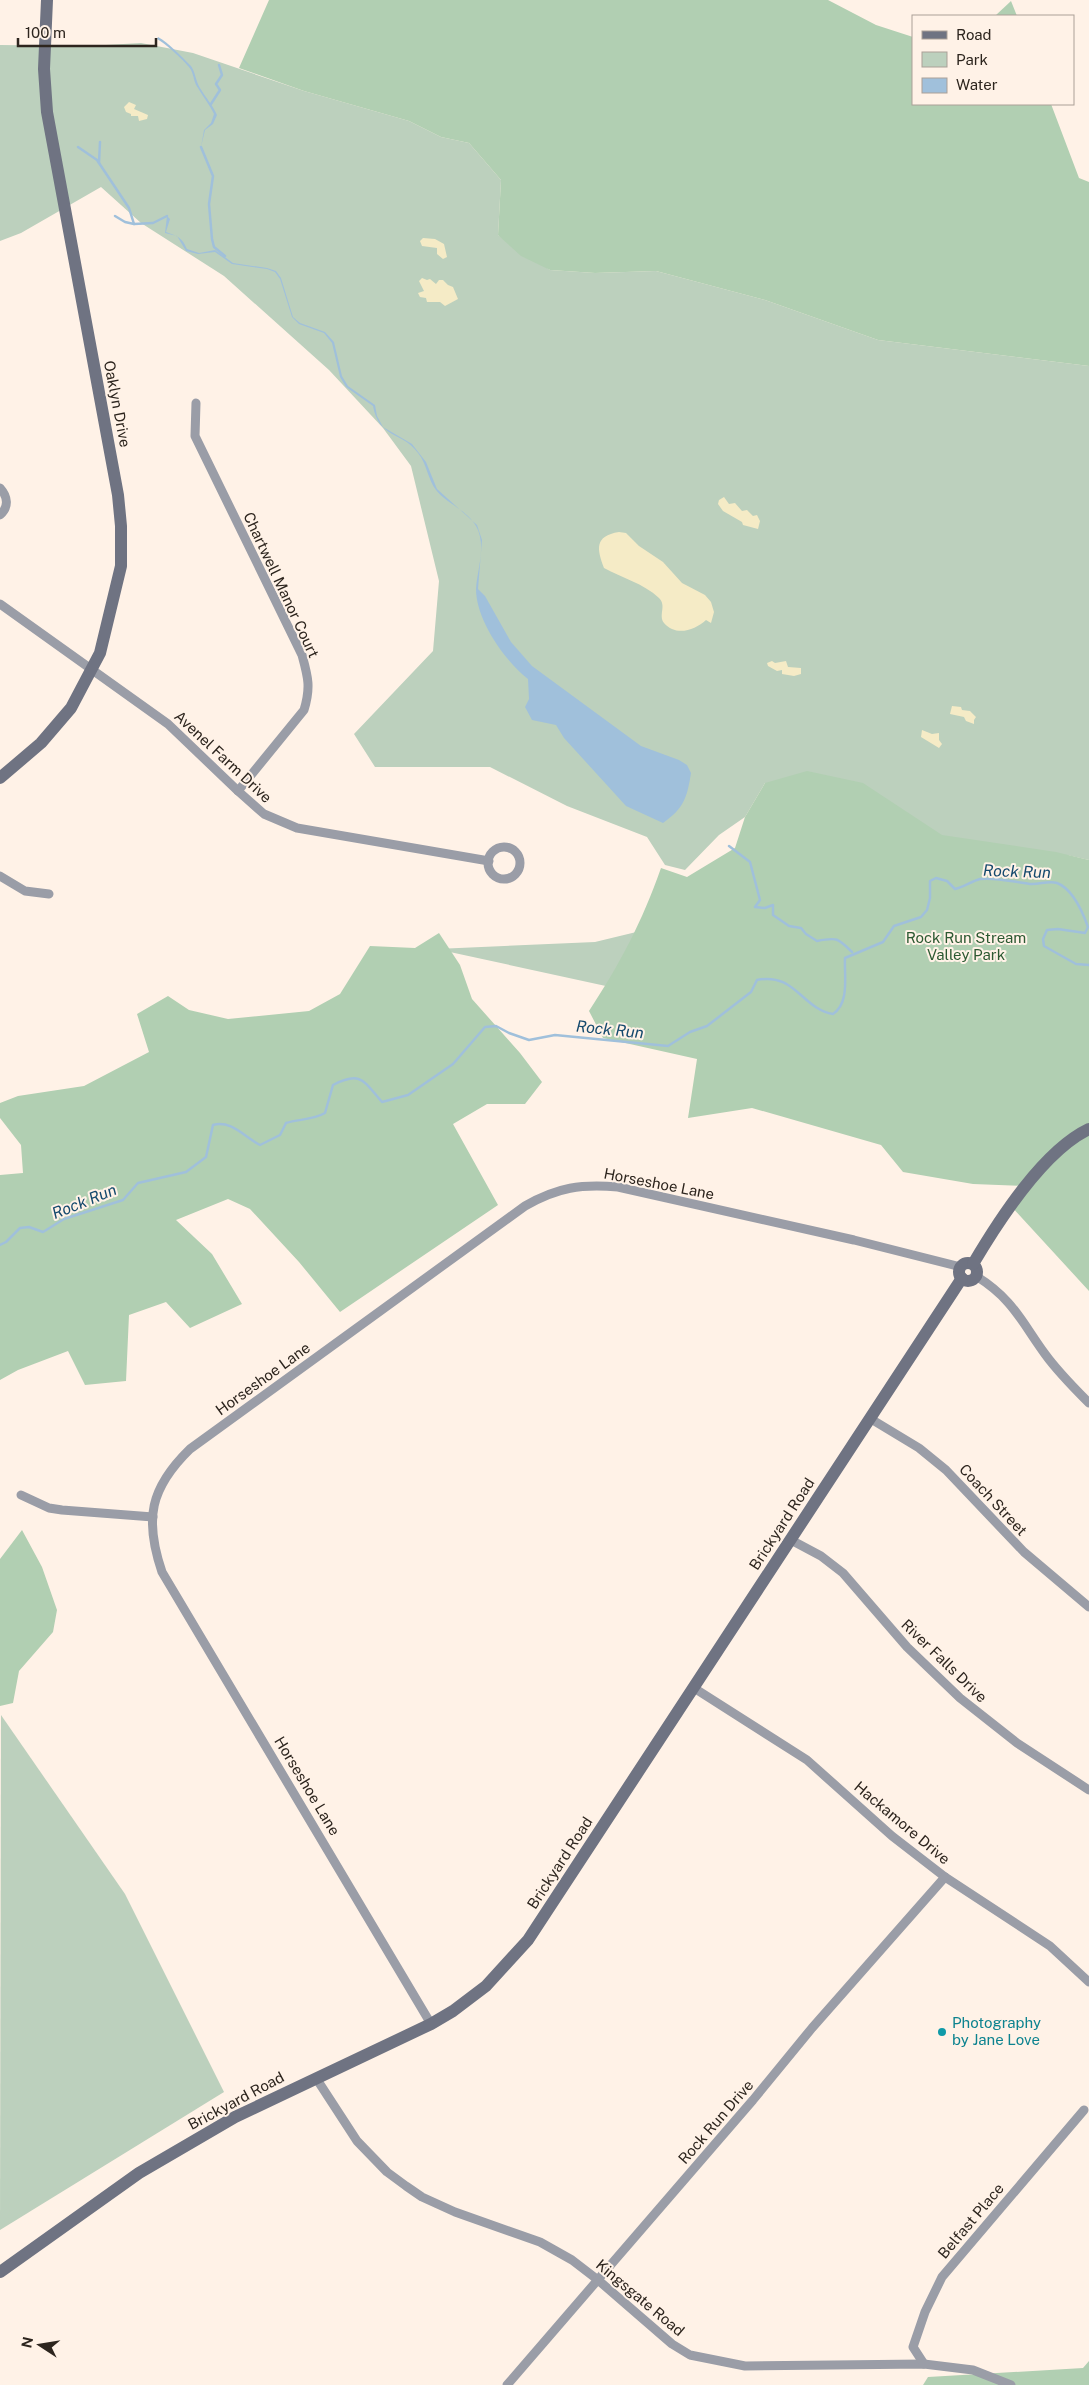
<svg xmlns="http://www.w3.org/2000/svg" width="1089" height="2385" viewBox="0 0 1089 2385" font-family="'Public Sans',sans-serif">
  <rect width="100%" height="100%" fill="#fff2e7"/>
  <g fill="#bcd0bd">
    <polygon points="141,43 193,53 304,91 409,121 441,137 469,143 501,180 498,235 550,270 595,273 656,271 765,300 878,340 1089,366 1089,860 1067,855 615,988 436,949 595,942 690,919 927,826 895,806 765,783 745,817 719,835 685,870 665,865 647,837 567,806 490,767 375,767 354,734 433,651 439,581 411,466 383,428 329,370 224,276 141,223 101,187 21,233 0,241 0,45 88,46"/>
    <polygon points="1,1715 125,1894 224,2092 0,2230"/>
  </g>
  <g fill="#b1cfb2">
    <polygon points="269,0 828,0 876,25 913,37 913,104 1051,104 1079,178 1089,182 1089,366 878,340 765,300 656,271 595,273 550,270 521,256 498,235 501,180 469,143 441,137 409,121 304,91 239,68"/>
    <polygon points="1011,1 1017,16 995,16"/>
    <path d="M 807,771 L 863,783 L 942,835 L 1056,852 L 1089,860 L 1089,1291 L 1011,1206 L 1026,1186 L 973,1184 L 903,1172 L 881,1145 L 752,1108 L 688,1118 L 697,1059 L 603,1038 L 589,1011 C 620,964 642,922 661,868 L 687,877 L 735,848 L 745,817 L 765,783 Z"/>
    <polygon points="439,933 460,965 472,999 520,1053 542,1082 525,1104 487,1104 453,1124 498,1205 340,1312 299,1262 250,1209 228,1199 176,1220 212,1254 242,1304 190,1328 166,1302 129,1315 126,1381 85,1385 68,1351 18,1370 0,1380 0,1175 23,1173 21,1145 0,1118 0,1103 18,1096 84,1086 149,1052 137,1014 168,996 189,1010 228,1019 309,1011 340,994 370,946 415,948"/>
    <polygon points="22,1530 42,1567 57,1610 53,1632 19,1671 13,1703 0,1706 0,1559"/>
    <polygon points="1089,2361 1089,2385 923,2385 928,2377 1083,2368"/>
  </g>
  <g fill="#f5ebc6">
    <polygon points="129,102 136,105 134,109 148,115 147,119 139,121 138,116 131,116 131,114 126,112 124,107"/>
    <polygon points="423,238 435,239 444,244 447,257 443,259 437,254 437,248 422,246 420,241"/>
    <polygon points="422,278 427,280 430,279 436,284 439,280 443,280 448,285 453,287 458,299 445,306 440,302 427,302 426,298 420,297 418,293 424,291 419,281"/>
    <polygon points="724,497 729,504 735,503 742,511 747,510 753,516 757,515 760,521 758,529 743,525 742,522 723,511 718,504 719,500"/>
    <path d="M 619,532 L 626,533 L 639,546 L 663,562 L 682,583 L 705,595 L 711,602 L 714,612 L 711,623 L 706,620 C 695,630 676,637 664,623 C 658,615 667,606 659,598 C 643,583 622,578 604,568 C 597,549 594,536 619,532 Z"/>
    <polygon points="772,661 775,663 786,661 788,667 801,668 801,674 794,676 782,674 782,670 777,671 768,666 767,663"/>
    <polygon points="952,706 961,707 962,710 970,711 976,717 974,720 974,724 966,721 964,717 950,714"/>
    <polygon points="922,730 932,734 939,733 939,740 942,744 939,748 921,737"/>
  </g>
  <g fill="#a0c0db">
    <path d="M 158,37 C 169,43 182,57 191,66 C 195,71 196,82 200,88 C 206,98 212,104 217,115 L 213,124 L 205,130 L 201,147 L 204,130 L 211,123 L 214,114 C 210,105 203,97 198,88 C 194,83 194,76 191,70 C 187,63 165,43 157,39 Z"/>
    <path d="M 167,216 L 170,219 L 166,232 C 177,236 182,237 187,249 L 199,253 L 215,250 L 233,263 L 267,268 L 276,271 L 281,278 L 293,317 L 300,323 L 325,332 L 334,342 L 342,376 L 348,386 L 375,405 L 377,416 L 383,427 L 412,444 L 426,462 L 437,489 L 477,525 L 482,540 L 478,589 L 485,596 L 511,642 L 532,666 L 641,746 L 679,760 L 687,765 L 691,773 C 687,798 684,808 663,823 L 626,806 L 564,738 L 556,725 L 532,720 L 525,707 L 529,699 L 528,679 C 505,661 476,620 476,589 C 477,570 487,545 476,526 C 467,510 447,504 436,490 C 428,480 427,464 418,453 C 402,431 379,439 373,406 L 346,387 L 340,377 L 332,343 L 324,333 L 299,324 L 292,317 L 280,279 L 275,272 L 267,269 L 232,264 L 215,252 L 198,254 L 186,251 L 177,236 L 165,233 Z"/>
  </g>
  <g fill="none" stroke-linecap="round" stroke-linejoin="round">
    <g stroke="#a0c0db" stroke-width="2.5">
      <polyline points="211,104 220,90 216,84 222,75 219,65"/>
      <polyline points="78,147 97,160 129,208 134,224 153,223 167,216"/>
      <polyline points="201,147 213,176 209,204 212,239 214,247 225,256"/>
      <polyline points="99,163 100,142"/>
      <polyline points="115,216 125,222 134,224"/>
      <path d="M 729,846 L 750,862 L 760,900 L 755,907 L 765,908 L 773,905 L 773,915 L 789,926 L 801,928 L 806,934 L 817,941 C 837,937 838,938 852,952"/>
      <path d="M 0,1245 L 6,1242 L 20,1228 L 29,1227 L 43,1232 L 64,1219 L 123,1200 L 138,1183 L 186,1172 L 206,1157 L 213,1125 C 232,1120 244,1137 260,1145 L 280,1135 L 286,1123 C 299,1119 313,1120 325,1113 L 333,1085 C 362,1070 364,1082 382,1102 L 408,1095 L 453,1064 L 485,1027 L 496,1026 L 509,1033 L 529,1040 L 555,1035 L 668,1046 L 690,1032 L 707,1026 L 751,992 L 757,980 C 795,972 802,1009 833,1014 C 850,1003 844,975 845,958 L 883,942 L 894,926 L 921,917 L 927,910 L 930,898 L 930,881 L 936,878 L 947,881 L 955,889 C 964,887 972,881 980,879 C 997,877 1013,882 1030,884 C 1039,885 1048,880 1057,883 C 1073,889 1083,913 1088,927 L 1085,933 L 1058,929 L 1047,930 L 1043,939 L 1044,946 L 1076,964 L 1089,965"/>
    </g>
    <g stroke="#9a9da7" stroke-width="9">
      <path d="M 196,403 L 195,436 L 302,655 C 308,677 311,687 304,710 L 238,791"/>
      <path d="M 0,488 C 8,497 9,507 0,515"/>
      <polyline points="0,604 168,724 238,791 264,814 297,828 489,861"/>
      <circle cx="504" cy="863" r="16"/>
      <polyline points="0,876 25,891 49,894"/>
      <path d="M 976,1276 C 1013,1299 1021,1321 1045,1354 C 1058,1372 1073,1387 1089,1403"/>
      <polyline points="871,1419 919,1448 946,1470 1024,1552 1089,1607"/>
      <polyline points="21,1495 49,1508 62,1510 153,1517"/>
      <polyline points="791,1540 821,1556 843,1573 907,1647 960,1698 1017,1743 1089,1790"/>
      <polyline points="694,1688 807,1760 892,1836 945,1877 1050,1946 1089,1982"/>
      <path d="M 431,2024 L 162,1572 C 144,1519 150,1488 190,1449 L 525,1206 C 558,1187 581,1184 618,1187 L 854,1240 L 961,1267"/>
      <polyline points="316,2078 357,2141 387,2172 406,2186 422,2197 455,2212 540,2242 572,2260 598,2280 672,2344 690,2355 745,2366 924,2364 973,2370 1011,2385"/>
      <polyline points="924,2364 913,2347 925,2312 942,2277 1084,2110"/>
      <polyline points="507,2385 753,2100 812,2028 945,1877"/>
    </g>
    <g stroke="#6f7382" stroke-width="12">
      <polyline points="0,778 41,743 71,708 100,653 121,566 121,526 118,495 47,112 44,69 47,0"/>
      <circle cx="968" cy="1272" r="9"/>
      <path d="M 973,1264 C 999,1220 1043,1151 1089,1129"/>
      <polyline points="0,2272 139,2173 235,2117 431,2024 453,2011 486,1986 528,1940 962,1278"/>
    </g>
  </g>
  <circle fill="#0f9aa8" stroke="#fff2e7" stroke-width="2" cx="942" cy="2032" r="5"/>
  <g text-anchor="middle" stroke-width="4" stroke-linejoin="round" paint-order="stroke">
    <g font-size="15" fill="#2d251e" stroke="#fff2e7">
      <text transform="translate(117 404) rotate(79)" y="5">Oaklyn Drive</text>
      <text transform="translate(281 585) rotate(65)" y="5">Chartwell Manor Court</text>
      <text transform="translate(223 757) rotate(43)" y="5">Avenel Farm Drive</text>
      <text transform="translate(659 1184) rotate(11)" y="5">Horseshoe Lane</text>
      <text transform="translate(263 1379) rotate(-36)" y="5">Horseshoe Lane</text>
      <text transform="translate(993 1500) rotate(47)" y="5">Coach Street</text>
      <text transform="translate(782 1524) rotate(-57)" y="5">Brickyard Road</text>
      <text transform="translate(944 1661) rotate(44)" y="5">River Falls Drive</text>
      <text transform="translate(307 1786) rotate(59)" y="5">Horseshoe Lane</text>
      <text transform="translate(902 1823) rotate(40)" y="5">Hackamore Drive</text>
      <text transform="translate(560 1863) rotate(-57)" y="5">Brickyard Road</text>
      <text transform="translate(236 2101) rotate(-28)" y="5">Brickyard Road</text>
      <text transform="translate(716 2122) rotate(-49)" y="5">Rock Run Drive</text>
      <text transform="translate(971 2221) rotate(-50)" y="5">Belfast Place</text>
      <text transform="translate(640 2298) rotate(40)" y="5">Kingsgate Road</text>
    </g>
    <g font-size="15" fill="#2c5931" stroke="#fff2e7">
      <text x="966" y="943">Rock Run Stream<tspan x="966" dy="17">Valley Park</tspan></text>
    </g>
    <g font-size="15" fill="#0d838f" stroke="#fff2e7" text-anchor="start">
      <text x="952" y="2028">Photography<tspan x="952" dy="17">by Jane Love</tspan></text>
    </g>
    <g font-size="16" font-style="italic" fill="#14496d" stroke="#fff2e7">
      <text transform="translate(1017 871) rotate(2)" y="6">Rock Run</text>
      <text transform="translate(610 1029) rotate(6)" y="6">Rock Run</text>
      <text transform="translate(84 1201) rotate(-22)" y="6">Rock Run</text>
    </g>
  </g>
  <rect x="912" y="15" width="162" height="90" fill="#fff2e7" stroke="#aba097"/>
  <rect x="922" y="31" width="25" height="8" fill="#6f7382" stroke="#aba097"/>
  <text x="956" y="40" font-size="15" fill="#2d251e">Road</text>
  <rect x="922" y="52" width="25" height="15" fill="#bcd0bd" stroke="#aba097"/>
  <text x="956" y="65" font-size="15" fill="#2d251e">Park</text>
  <rect x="922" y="78" width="25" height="15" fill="#a0c0db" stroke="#aba097"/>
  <text x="956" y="90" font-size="15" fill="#2d251e">Water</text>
  <g transform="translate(40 2345) rotate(282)" stroke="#fff2e7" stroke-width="4" paint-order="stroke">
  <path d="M0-4L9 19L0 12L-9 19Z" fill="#2d251e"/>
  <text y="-8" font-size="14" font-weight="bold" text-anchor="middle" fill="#2d251e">N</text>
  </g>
  <path d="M18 38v8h138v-8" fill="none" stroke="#2d251e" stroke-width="2.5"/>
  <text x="25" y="38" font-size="15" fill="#2d251e" stroke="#fff2e7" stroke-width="4" paint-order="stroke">100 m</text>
</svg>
